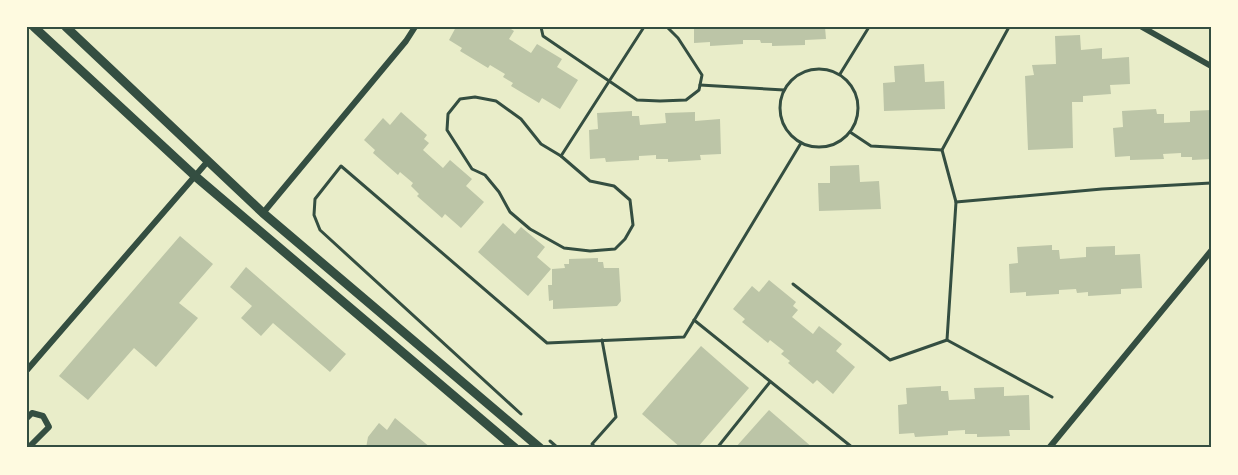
<svg xmlns="http://www.w3.org/2000/svg" width="1238" height="475" viewBox="0 0 1238 475" font-family="Helvetica,sans-serif">
  <rect width="100%" height="100%" fill="#e9edc9"/>
  <g fill="#bcc5a7">
    <polygon points="456,27 508,27 514,31 509,39 531,53 537,44 562,59 557,67 578,80 560,109 542,98 539,103 511,86 513,83 503,77 505,74 490,65 488,68 460,51 462,48 449,40"/>
    <polygon points="694,27 825,27 826,39 805,40 805,45 772,46 772,43 761,43 760,40 743,40 743,44 710,46 710,42 694,43"/>
    <polygon points="1080,35 1081,50 1102,48 1102,59 1129,57 1130,84 1110,85 1111,94 1083,96 1083,102 1072,102 1073,148 1028,150 1025,76 1034,75 1032,65 1056,64 1055,36"/>
    <polygon points="924,64 925,82 944,81 945,109 884,111 883,83 895,82 894,66"/>
    <polygon points="1156,109 1157,114 1164,114 1164,123 1190,122 1190,111 1211,110 1211,159 1192,160 1192,157 1181,157 1181,153 1163,154 1164,159 1130,160 1130,156 1115,157 1113,128 1123,127 1122,111"/>
    <polygon points="632,111 632,116 639,116 640,125 666,123 665,113 695,112 695,121 720,119 721,154 700,155 701,160 668,162 668,159 656,159 656,155 639,156 639,160 606,162 605,158 590,159 589,130 598,129 597,113"/>
    <polygon points="401,112 427,135 424,139 429,143 423,150 443,168 450,160 472,179 466,186 484,202 461,228 445,214 442,218 417,196 419,194 411,186 413,183 400,172 398,175 373,153 375,150 364,140 383,118 390,125"/>
    <polygon points="859,165 860,182 879,181 881,209 819,211 818,183 830,183 830,166"/>
    <polygon points="503,223 515,234 521,227 545,247 537,257 551,269 528,296 478,252"/>
    <polygon points="180,236 213,264 179,303 198,318 156,367 134,348 88,400 59,376"/>
    <polygon points="1052,245 1052,250 1059,250 1060,259 1086,257 1086,247 1115,246 1115,255 1140,254 1142,288 1121,289 1121,294 1088,296 1088,292 1077,293 1076,289 1059,290 1059,294 1026,296 1026,292 1010,293 1009,264 1018,263 1017,247"/>
    <polygon points="598,258 598,262 603,262 604,268 619,268 621,301 617,306 553,309 553,300 549,301 548,285 552,285 552,269 565,268 564,264 569,264 569,259"/>
    <polygon points="246,267 346,354 330,372 273,323 261,336 241,318 252,306 230,287"/>
    <polygon points="769,280 796,302 793,306 798,310 792,317 813,334 819,326 842,344 836,351 855,367 833,394 817,380 813,384 788,363 790,361 781,354 784,351 770,340 768,343 742,322 745,319 733,309 752,286 759,292"/>
    <polygon points="701,346 749,388 697,448 681,448 642,414"/>
    <polygon points="941,386 941,391 948,391 949,400 975,399 974,388 1004,387 1004,396 1029,395 1030,430 1009,430 1010,436 977,437 977,434 965,434 965,430 948,431 948,435 915,437 914,433 899,434 898,405 907,404 906,388"/>
    <polygon points="769,410 813,448 735,448"/>
    <polygon points="395,418 431,448 366,448 368,437 379,423 387,430"/>
  </g>
  <g fill="none" stroke-linecap="round" stroke-linejoin="round">
    <g stroke="#344e41" stroke-width="3">
      <polyline points="541,27 543,36 637,100 660,101 686,100 699,90 702,75 678,38 667,27"/>
      <polyline points="1009,27 942,150 956,202 1102,189 1211,183"/>
      <circle cx="819" cy="108" r="39"/>
      <polyline points="840,74 869,27"/>
      <polyline points="700,85 784,90"/>
      <polygon points="475,97 496,101 521,119 541,144 561,156 590,181 614,186 630,200 633,225 625,239 615,249 590,251 564,248 530,229 510,212 499,192 485,175 472,169 447,130 448,114 460,99"/>
      <polyline points="850,132 871,146 942,150"/>
      <polyline points="561,156 644,27"/>
      <polyline points="956,202 947,340 1052,397"/>
      <polyline points="793,284 890,360 947,340"/>
      <polyline points="694,320 853,448"/>
      <polyline points="521,414 320,230 314,215 315,199 341,166 547,343 684,337 801,143"/>
      <polyline points="550,441 558,448"/>
      <polyline points="596,448 592,444 616,417 602,340"/>
      <polyline points="717,448 770,382"/>
    </g>
    <g stroke="#344e41" stroke-width="6">
      <polyline points="1142,27 1211,66"/>
      <polyline points="263,213 406,41 415,27"/>
      <polyline points="27,370 208,161"/>
      <polyline points="27,418 32,413 43,416 49,427 28,448"/>
      <polyline points="1049,448 1211,251"/>
    </g>
    <g stroke="#344e41" stroke-width="9">
      <polyline points="34,27 195,176 515,448"/>
      <polyline points="66,27 263,213 540,448"/>
    </g>
  </g>
  <rect width="1238" height="475" fill="none" stroke="#fefae0" stroke-width="57"/>
  <rect x="28" y="28" width="1182" height="418" fill="none" stroke="#344e41" stroke-width="2"/>
</svg>
